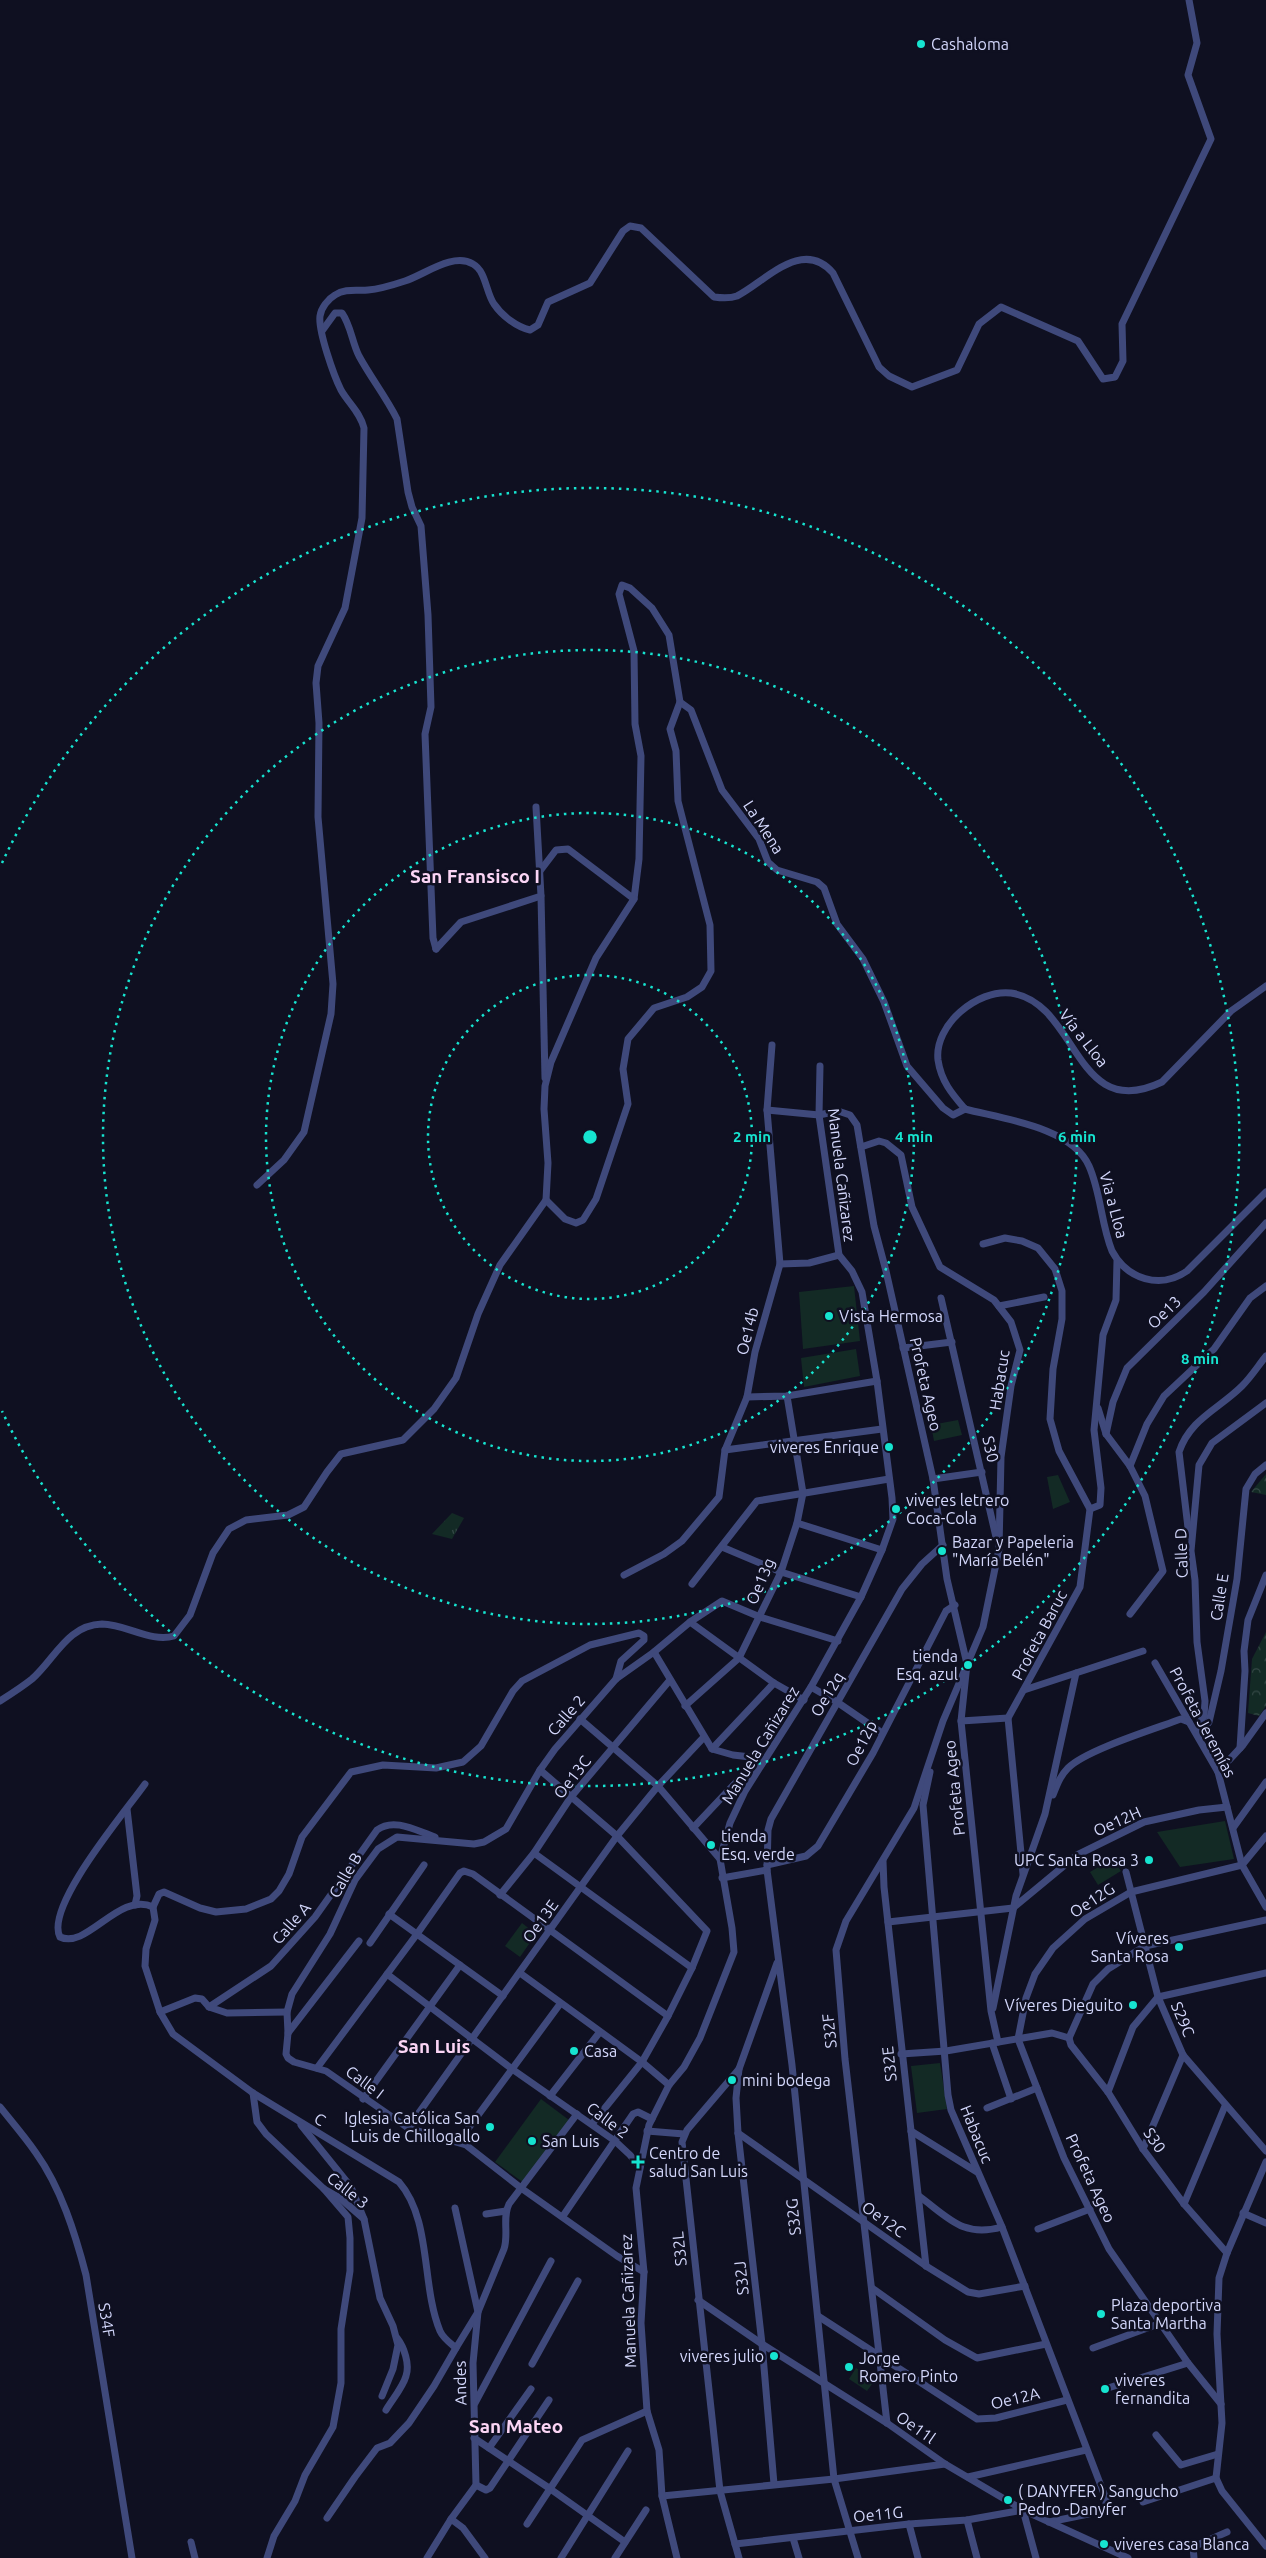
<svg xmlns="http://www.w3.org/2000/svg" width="1266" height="2558" viewBox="0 0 1266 2558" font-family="Ubuntu,sans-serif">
  <defs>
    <pattern id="forest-crowns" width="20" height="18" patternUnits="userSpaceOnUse" patternTransform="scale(1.25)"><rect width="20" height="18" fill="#132a25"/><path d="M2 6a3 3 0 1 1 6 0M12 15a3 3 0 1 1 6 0" fill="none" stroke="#344846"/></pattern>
    <pattern id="park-tufts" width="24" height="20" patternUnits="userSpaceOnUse" patternTransform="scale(1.25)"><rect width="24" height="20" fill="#132a25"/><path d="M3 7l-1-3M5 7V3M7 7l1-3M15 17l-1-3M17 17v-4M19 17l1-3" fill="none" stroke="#344846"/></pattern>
  </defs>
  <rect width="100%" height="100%" fill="#0f1021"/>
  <g fill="url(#forest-crowns)">
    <polygon points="1266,1474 1266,1495 1251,1492"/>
    <polygon points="1266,1632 1266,1706 1259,1716 1248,1713 1252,1659"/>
  </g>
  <polygon fill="url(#park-tufts)" points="452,1513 464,1518 452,1539 432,1534"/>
  <g fill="#132a25">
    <polygon points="854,1286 860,1341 803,1349 799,1292"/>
    <polygon points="856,1349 860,1376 804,1387 801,1358"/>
    <polygon points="958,1420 962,1435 934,1441 931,1425"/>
    <polygon points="1058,1475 1070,1502 1053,1509 1047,1477"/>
    <polygon points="1225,1821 1234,1859 1180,1867 1157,1832"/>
    <polygon points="1112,1859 1121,1871 1098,1885 1090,1872"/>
    <polygon points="522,1923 536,1934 520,1957 505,1946"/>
    <polygon points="940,2063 947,2109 917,2113 911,2066"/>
    <polygon points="541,2099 569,2120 524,2183 495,2162"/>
    <polygon points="856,2368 875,2380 867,2391 849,2379"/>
  </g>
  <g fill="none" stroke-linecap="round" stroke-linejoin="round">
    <g stroke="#3f497b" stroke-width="7">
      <path d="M 322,331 L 335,313 L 342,313 C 351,326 352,342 359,356 C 371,378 386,397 397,419 L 408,492 L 412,507 L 421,526 L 428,615 L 431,707 L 425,734 L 433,938 L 436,949"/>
      <polyline points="540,871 556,850 568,849 634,899 639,859 641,756 635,724 634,651 619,594 622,585 630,588 652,608 669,635 680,702 691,710 722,790 759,839 768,862 777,870 817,882 824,888 837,924 863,959 884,1002 907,1066 943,1108 953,1115 965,1109"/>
      <polyline points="541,896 545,1078"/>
      <polyline points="436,949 461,922 541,896 536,807"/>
      <path d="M 965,1109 C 952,1094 941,1081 938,1060 C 934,1025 977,989 1011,993 C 1079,1003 1074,1124 1162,1082 L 1231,1011 L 1266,986"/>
      <path d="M 965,1109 C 1003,1119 1072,1127 1089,1166 C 1101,1193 1101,1224 1112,1251 C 1127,1279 1160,1290 1187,1271 L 1266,1192"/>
      <polyline points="767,1110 819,1115 838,1111 850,1115 857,1125 874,1226 886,1271 933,1479 947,1579 967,1664 961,1721 991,2011 998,2042"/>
      <polyline points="861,1147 879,1141 886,1143 901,1155 912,1207 940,1267 994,1300 1011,1322 1020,1350 1011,1386 1001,1457 999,1549 983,1627 943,1721 914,1808 846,1921 836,1950 845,2059 887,2423"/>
      <path d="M 257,1185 L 284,1160 L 304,1132 L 331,1014 L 333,984 L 318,817 L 319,723 L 316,683 L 318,666 L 345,608 L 362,518 L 364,428 C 360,412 349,404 341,390 C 334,376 318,331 320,316 C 321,308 328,299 335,295 C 345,288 357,291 368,290 C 381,289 393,285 405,281 C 424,275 453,252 473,264 C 486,271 486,293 494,304 C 502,316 517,327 530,330 L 538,325 L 548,302 L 590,283 L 623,231 L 630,226 L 641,228 L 714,297 C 721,298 729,299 737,296 C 765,282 802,237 833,273 L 879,367 L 889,376 L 912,387 L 957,370 L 979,324 L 1001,307 L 1078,341 L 1103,379 L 1115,377 L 1123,361 L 1122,324 L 1211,139 L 1188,75 L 1197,43 L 1189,0"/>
      <polyline points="546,1200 565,1219 576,1223 583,1220 596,1199 628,1104 623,1069 628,1039 654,1008 687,997 702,987 711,971 710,925 678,801 676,751 670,729 680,702"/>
      <polyline points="983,1244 1005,1238 1022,1241 1038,1248 1055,1269 1062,1291 1062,1319 1053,1369 1050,1419 1059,1451 1090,1509 1080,1587 1008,1718 1023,1874"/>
      <polyline points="780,1264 809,1263 839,1255"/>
      <polyline points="941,1298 996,1537"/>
      <polyline points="999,1306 1044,1297"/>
      <polyline points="903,1348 952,1342"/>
      <polyline points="747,1397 787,1396 877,1381"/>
      <polyline points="1098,1408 1106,1434 1130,1466 1145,1496 1163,1571 1130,1614"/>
      <polyline points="1106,1434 1113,1402 1127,1368 1204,1292 1266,1223"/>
      <polyline points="725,1450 882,1429"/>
      <polyline points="1130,1466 1147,1424 1164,1396 1214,1349 1250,1298 1266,1286"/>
      <polyline points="933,1479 982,1472"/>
      <polyline points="1090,1509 1100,1505 1101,1488 1094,1430 1103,1335 1116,1300 1117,1261"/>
      <polyline points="797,1523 882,1550"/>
      <path d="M 1189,1536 L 1179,1452 C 1190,1419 1219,1409 1242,1386 C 1251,1377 1258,1366 1266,1356"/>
      <polyline points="722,1547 781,1572 861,1597"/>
      <polyline points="624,1575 664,1554 682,1541 719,1497 725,1450 747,1397 755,1352 780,1264 767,1110 772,1045"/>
      <polyline points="692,1584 757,1501 889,1479"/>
      <polyline points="690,1622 774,1683 804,1700"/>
      <polyline points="654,1652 712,1749 733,1755 759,1758 764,1761"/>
      <polyline points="1155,1663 1218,1772 1242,1865 1266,1907"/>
      <polyline points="811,1687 837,1702 882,1733"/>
      <polyline points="1024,1690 1143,1651"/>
      <path d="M 0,1701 C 11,1694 22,1687 32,1679 C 55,1659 67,1625 102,1624 C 126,1624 151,1643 174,1636 L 190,1615 L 213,1553 L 229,1529 L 246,1520 L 288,1515 L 304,1507 L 327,1472 L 341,1454 L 403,1440 L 434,1409 L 456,1378 L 478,1314 L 500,1265 L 546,1200 L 548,1163 L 544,1109 L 545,1086 L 551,1062 L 596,958 L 634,899"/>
      <polyline points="685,1706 739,1658 781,1572 797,1523 803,1493 787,1396"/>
      <polyline points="580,1719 658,1786 720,1859"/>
      <polyline points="961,1721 1008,1718"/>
      <polyline points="1195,1730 1204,1716 1205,1701 1197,1642 1195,1580 1191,1551 1199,1465 1212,1443 1266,1403"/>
      <polyline points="1198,1736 1209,1722 1221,1671 1237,1579 1246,1489 1255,1474 1266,1465"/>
      <polyline points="1240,1748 1245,1671 1244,1651 1248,1620 1266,1575"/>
      <polyline points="712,1749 774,1683"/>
      <polyline points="540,1770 617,1836 707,1931 692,1968 668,2016 642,2062 592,2124"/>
      <polyline points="930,1772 923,1805 948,2095 951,2110 1002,2227 1106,2499 1106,2509 1103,2511 1049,2522"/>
      <polyline points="1218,1772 1243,1745 1266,1713"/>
      <path d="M 145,1784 C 126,1811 44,1907 60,1937 C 87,1950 119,1891 153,1907 L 155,1920 L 146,1949 L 145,1966 L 160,2012 L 173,2034 L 253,2093 L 399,2182 C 432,2220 421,2285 440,2331 C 443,2338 450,2343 456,2348 L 478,2312 L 504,2249 C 509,2234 502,2218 509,2204 L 577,2114"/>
      <path d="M 1053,1795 C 1057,1785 1060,1776 1068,1768 C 1086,1750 1154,1729 1181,1719 L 1189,1722"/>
      <polyline points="127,1809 137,1896 135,1905"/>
      <polyline points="693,1828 759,1758"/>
      <polyline points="1233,1828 1266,1782"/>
      <polyline points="534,1853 692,1968"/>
      <polyline points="883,1861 884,1887 926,2266"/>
      <polyline points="767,1865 806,1856 818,1846 873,1753 946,1611 955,1605"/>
      <polyline points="1126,1872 1158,1997 1183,2055 1266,2151"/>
      <polyline points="722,1878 767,1870"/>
      <polyline points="500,1895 534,1853 571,1797 670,1680"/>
      <polyline points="153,1907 159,1894 164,1892 200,1908 216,1912 246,1909 271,1899 279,1891 289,1874 302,1837 351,1772 383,1765 436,1768 463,1762 481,1746 513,1691 522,1681 590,1645 639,1633 644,1636 644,1640 621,1661 616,1679"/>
      <polyline points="389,1914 503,1996"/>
      <polyline points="888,1922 1013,1908 1077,1855 1144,1822 1199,1810 1227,1807"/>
      <polyline points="359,1941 288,2033 286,2054 288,2058 294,2062 326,2071 408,2128 466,2145 521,2188 617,2256 644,2272"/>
      <polyline points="370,1943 424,1865"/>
      <polyline points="520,1973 642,2062 669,2085"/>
      <polyline points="387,1974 512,2069 615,2141 630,2155 640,2167"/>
      <polyline points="993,2008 1016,1896 1045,1814 1076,1673"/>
      <polyline points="160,2012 195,1998 202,1999 209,2007"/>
      <path d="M 287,2012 L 227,2013 L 209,2007 L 271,1966 L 315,1917 L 377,1830 C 394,1817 417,1831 435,1837"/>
      <polyline points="288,2033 287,2012 292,1994 330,1934 355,1880 378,1849 397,1837 474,1844 484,1842 506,1829 540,1770 555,1749 616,1679 654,1652 690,1622 722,1601 760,1617 838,1641"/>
      <polyline points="1069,2038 1071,2045 1108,2092 1143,2149 1184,2204 1227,2253"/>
      <polyline points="1069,2038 1093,1984 1108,1969 1145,1946 1266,1920"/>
      <polyline points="1018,2039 1064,2158 1109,2249 1188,2363 1221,2404"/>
      <polyline points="1018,2039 1026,1998 1035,1974 1053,1948 1085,1919 1131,1892 1242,1865 1266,1836"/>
      <polyline points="992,2043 1011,2099"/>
      <polyline points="901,2054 946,2051 1052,2033 1069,2038"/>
      <polyline points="317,2068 417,1934 460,1873 464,1871 473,1874 668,2016"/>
      <polyline points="739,2069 736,2098 738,2133 762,2344 774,2484"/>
      <polyline points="1108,2092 1133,2027 1158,1997 1266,1973"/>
      <polyline points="253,2093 257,2122 266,2134 324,2189 340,2198 364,2219 380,2298 393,2326 398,2345 393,2369 382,2396"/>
      <polyline points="550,2096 599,2033"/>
      <polyline points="363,2099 460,1965"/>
      <path d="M 0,2107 C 12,2122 25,2137 36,2153 C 61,2188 75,2233 86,2275 L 132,2558"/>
      <polyline points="987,2108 1037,2088"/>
      <polyline points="301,2125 351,2187 364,2219"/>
      <polyline points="408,2128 617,1836 658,1786 704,1737"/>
      <polyline points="647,2131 684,2134"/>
      <polyline points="911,2131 977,2172"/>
      <polyline points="738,2133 926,2266 968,2292 979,2294 1025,2286"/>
      <polyline points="459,2141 560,2004"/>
      <polyline points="1143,2149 1183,2055"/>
      <polyline points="1266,2162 1227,2253 1219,2278 1217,2334 1222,2423 1216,2478 1222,2491 1266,2546"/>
      <path d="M 919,2196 C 949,2218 963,2238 1002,2227"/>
      <polyline points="1184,2204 1225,2106"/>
      <polyline points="1243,2213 1266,2223"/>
      <polyline points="486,2214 506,2211"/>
      <polyline points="563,2216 633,2114 638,2112 652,2119"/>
      <polyline points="1038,2229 1090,2209"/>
      <polyline points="872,2288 945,2340 977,2358 1046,2344"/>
      <polyline points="698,2300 762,2344 887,2423 945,2464 1023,2510 1128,2558"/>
      <polyline points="818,2316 977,2419 996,2418 1067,2400"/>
      <polyline points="1093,2348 1161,2323"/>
      <polyline points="532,2364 578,2281"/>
      <polyline points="1108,2388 1188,2363"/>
      <polyline points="475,2403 551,2261"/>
      <path d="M 386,2410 C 392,2400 403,2387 406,2376 C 410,2364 404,2347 397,2338"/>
      <polyline points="1156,2435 1181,2465 1218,2454"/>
      <polyline points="474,2438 549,2488 625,2542"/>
      <polyline points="489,2448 531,2389"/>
      <polyline points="968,2477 1086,2450"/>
      <polyline points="476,2485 486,2490 490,2488 549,2400"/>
      <polyline points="662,2496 834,2479 945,2464"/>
      <polyline points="1143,2502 1216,2478"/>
      <polyline points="327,2518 355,2477 377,2448 390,2443 409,2423 434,2386 456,2348"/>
      <polyline points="451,2519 463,2528 485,2558"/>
      <polyline points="967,2520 977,2558"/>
      <polyline points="527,2524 582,2440 647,2411"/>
      <polyline points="909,2524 918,2558"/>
      <polyline points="793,2538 799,2558"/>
      <polyline points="191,2542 195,2558"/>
      <polyline points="735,2544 909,2524 967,2520 1023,2510 1036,2558"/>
      <polyline points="267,2558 274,2536 295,2501 305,2475 333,2427 341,2383 341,2329 350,2271 350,2238 348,2217 324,2189"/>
      <polyline points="427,2558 451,2519 476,2485 473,2363 478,2312 455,2208"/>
      <polyline points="561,2558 628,2451"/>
      <polyline points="615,2558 646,2510"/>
      <polyline points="677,2558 662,2496 659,2450 647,2411 641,2323 644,2272 636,2188 649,2125 669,2085 684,2067 700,2038 734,1952 732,1928 720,1859 730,1823 745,1791 811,1687 861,1597 882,1550 893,1519 892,1498 877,1381 862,1292 852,1271 839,1255 819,1115 820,1066"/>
      <polyline points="739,2558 720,2491 682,2142 687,2130 739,2069 777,1963"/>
      <polyline points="858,2558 834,2479 792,2065 767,1870 768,1830 771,1819 902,1589 922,1564 943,1545"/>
      <polyline points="1194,2558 1193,2547 1227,2532"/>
    </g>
  </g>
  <g fill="none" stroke="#16e4d0" stroke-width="2.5" stroke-dasharray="2.5 5">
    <circle cx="590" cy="1137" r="162"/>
    <circle cx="590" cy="1137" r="324"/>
    <circle cx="590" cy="1137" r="487"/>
    <path d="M2 863A649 649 0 1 1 2 1411"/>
  </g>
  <g fill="#16e4d0" stroke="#0f1021" stroke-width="2">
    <circle cx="921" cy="44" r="5"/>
    <circle cx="829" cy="1316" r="5"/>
    <circle cx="889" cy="1447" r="5"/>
    <circle cx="896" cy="1509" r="5"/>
    <circle cx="942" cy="1551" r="5"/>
    <circle cx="968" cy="1665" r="5"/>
    <circle cx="711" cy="1845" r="5"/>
    <circle cx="1149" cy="1860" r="5"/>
    <circle cx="1179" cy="1947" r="5"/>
    <circle cx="1133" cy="2005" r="5"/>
    <circle cx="574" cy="2051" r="5"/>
    <circle cx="732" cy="2080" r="5"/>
    <circle cx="490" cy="2127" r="5"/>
    <circle cx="532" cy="2141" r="5"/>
    <path d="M635.5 2154.5h5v5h5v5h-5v5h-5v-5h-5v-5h5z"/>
    <circle cx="1101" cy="2314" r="5"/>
    <circle cx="774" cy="2356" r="5"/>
    <circle cx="849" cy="2367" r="5"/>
    <circle cx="1105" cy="2389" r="5"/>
    <circle cx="1008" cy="2500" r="5"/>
    <circle cx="1104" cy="2544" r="5"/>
  </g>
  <g text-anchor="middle" stroke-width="5" stroke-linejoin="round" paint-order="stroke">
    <g font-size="16" fill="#d3d7fb" stroke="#0f1021" text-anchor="start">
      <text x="931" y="50">Cashaloma</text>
      <text x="839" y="1322">Vista Hermosa</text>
      <text x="879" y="1453" text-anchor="end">viveres Enrique</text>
      <text x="906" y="1506">viveres letrero<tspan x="906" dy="18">Coca-Cola</tspan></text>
      <text x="952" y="1548">Bazar y Papeleria<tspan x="952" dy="18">"María Belén"</tspan></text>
      <text x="958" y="1662" text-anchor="end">tienda<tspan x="958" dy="18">Esq. azul</tspan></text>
      <text x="721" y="1842">tienda<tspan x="721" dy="18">Esq. verde</tspan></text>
      <text x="1139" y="1866" text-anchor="end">UPC Santa Rosa 3</text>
      <text x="1169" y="1944" text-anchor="end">Víveres<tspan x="1169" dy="18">Santa Rosa</tspan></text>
      <text x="1123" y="2011" text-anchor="end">Víveres Dieguito</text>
      <text x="584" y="2057">Casa</text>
      <text x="742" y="2086">mini bodega</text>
      <text x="480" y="2124" text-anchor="end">Iglesia Católica San<tspan x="480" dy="18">Luis de Chillogallo</tspan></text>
      <text x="542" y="2147">San Luis</text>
      <text x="649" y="2159">Centro de<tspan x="649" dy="18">salud San Luis</tspan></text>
      <text x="1111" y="2311">Plaza deportiva<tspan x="1111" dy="18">Santa Martha</tspan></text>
      <text x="764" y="2362" text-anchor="end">viveres julio</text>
      <text x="859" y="2364">Jorge<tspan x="859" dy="18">Romero Pinto</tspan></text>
      <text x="1115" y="2386">viveres<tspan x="1115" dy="18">fernandita</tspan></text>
      <text x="1018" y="2497">( DANYFER ) Sangucho<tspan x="1018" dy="18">Pedro -Danyfer</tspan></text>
      <text x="1114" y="2550">viveres casa Blanca</text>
    </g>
    <g font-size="16" fill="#d3d7fb" stroke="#0f1021">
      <text transform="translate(764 827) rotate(57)" y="6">La Mena</text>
      <text transform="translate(1084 1038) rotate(52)" y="6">Vía a Lloa</text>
      <text transform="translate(842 1175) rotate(83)" y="6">Manuela Cañizarez</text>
      <text transform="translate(1114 1205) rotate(75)" y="6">Via a Lloa</text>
      <text transform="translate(1164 1312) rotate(-44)" y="6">Oe13</text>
      <text transform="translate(747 1331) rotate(-76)" y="6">Oe14b</text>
      <text transform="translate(999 1380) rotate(-81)" y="6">Habacuc</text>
      <text transform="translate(926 1384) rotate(77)" y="6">Profeta Ageo</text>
      <text transform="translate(991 1449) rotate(77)" y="6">S30</text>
      <text transform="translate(1181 1553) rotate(-92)" y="6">Calle D</text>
      <text transform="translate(760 1581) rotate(-67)" y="6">Oe13g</text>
      <text transform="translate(1219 1597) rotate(-81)" y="6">Calle E</text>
      <text transform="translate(1039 1635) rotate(-62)" y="6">Profeta Baruc</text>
      <text transform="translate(827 1694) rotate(-59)" y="6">Oe12q</text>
      <text transform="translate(566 1715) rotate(-49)" y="6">Calle 2</text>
      <text transform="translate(1203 1722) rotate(62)" y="6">Profeta Jeremías</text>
      <text transform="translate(861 1743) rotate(-63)" y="6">Oe12p</text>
      <text transform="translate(760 1745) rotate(-59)" y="6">Manuela Cañizarez</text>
      <text transform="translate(572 1777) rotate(-52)" y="6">Oe13C</text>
      <text transform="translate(954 1788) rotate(-96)" y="6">Profeta Ageo</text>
      <text transform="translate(1117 1821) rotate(-24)" y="6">Oe12H</text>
      <text transform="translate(345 1875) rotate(-60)" y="6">Calle B</text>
      <text transform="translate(1092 1900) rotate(-33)" y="6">Oe12G</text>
      <text transform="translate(540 1921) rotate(-54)" y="6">Oe13E</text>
      <text transform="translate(291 1923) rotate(-49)" y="6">Calle A</text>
      <text transform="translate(1183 2019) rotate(67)" y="6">S29C</text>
      <text transform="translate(829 2031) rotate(-96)" y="6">S32F</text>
      <text transform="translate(889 2064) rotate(-96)" y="6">S32E</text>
      <text transform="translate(365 2082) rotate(37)" y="6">Calle I</text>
      <text transform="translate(320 2119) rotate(32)" y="6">C</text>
      <text transform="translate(608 2120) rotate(37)" y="6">Calle 2</text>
      <text transform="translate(977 2134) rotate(68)" y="6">Habacuc</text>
      <text transform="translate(1155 2140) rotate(56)" y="6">S30</text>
      <text transform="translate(1091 2178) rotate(65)" y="6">Profeta Ageo</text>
      <text transform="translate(348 2190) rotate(38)" y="6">Calle 3</text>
      <text transform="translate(793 2217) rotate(-96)" y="6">S32G</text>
      <text transform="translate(884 2219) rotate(36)" y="6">Oe12C</text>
      <text transform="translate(679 2249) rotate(-96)" y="6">S32L</text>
      <text transform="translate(741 2278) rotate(-96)" y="6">S32J</text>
      <text transform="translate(628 2301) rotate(-92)" y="6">Manuela Cañizarez</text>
      <text transform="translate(107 2320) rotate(81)" y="6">S34F</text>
      <text transform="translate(460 2383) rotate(-91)" y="6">Andes</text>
      <text transform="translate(1015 2398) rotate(-13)" y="6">Oe12A</text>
      <text transform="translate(916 2427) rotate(35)" y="6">Oe11l</text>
      <text transform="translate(878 2514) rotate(-6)" y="6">Oe11G</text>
    </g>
    <g font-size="19" font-weight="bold" fill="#fbd5f5" stroke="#0f1021">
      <text x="475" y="883">San Fransisco I</text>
      <text x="434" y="2053">San Luis</text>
      <text x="516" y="2433">San Mateo</text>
    </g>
  </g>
  <circle cx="590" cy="1137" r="8" fill="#16e4d0" stroke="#0f1021" stroke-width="2.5"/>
  <g font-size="15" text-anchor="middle" font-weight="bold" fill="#16e4d0" stroke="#0f1021" stroke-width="5" stroke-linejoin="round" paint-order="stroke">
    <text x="752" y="1142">2 min</text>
    <text x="914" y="1142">4 min</text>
    <text x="1077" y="1142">6 min</text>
    <text x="1200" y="1364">8 min</text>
  </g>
</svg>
